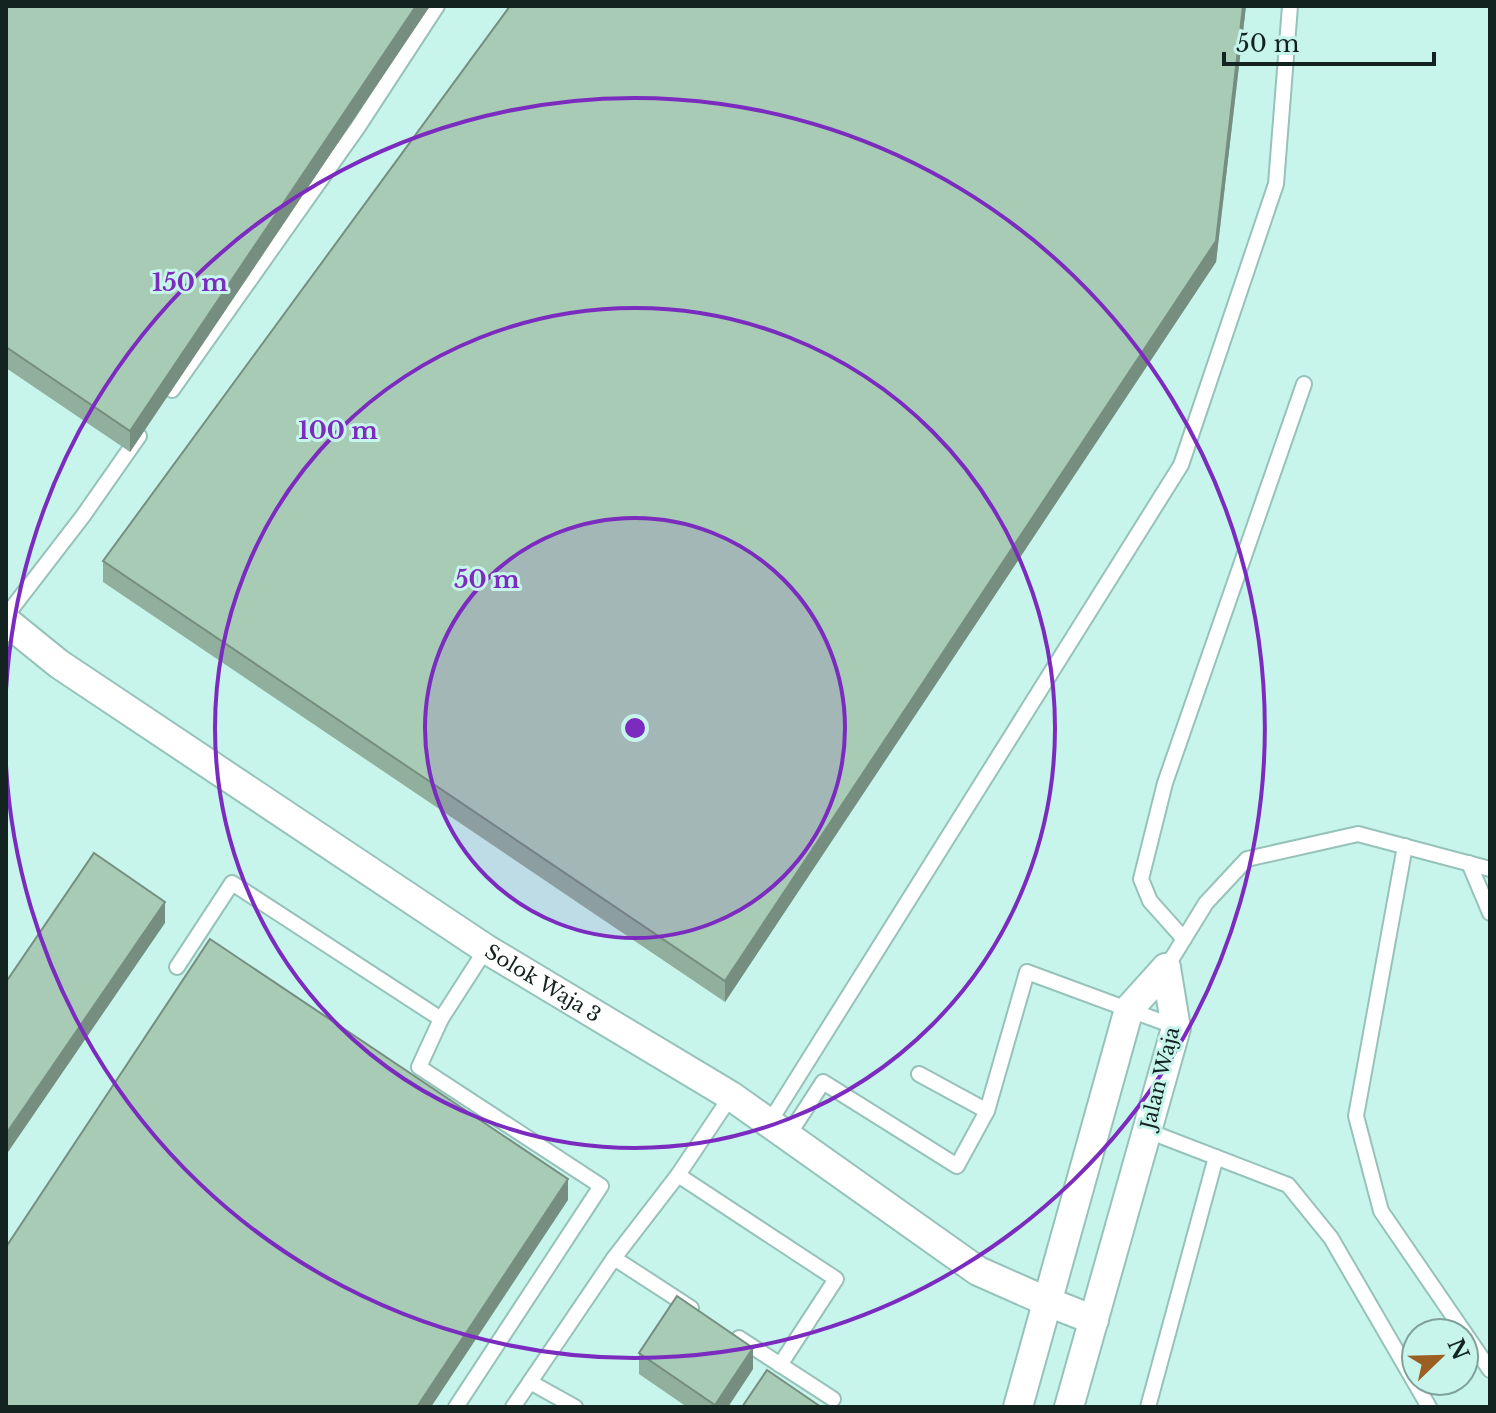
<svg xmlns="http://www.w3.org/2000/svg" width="1496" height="1413" viewBox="0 0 1496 1413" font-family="'Libre Baskerville',serif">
  <rect width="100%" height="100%" fill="#c7f5ec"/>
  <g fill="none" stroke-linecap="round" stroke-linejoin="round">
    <defs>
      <g id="lane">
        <polyline points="172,390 358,127 437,6"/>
        <polyline points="6,616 83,516 139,436"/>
        <polyline points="1405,846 1356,1116 1381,1211 1490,1370"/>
        <polyline points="1469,863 1490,913"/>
        <polyline points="1184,939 1150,901 1141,879 1165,783 1304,384"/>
        <polyline points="177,967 232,883 441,1019"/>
        <polyline points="1166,968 1206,903 1247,859 1358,834 1490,869"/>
        <polyline points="919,1074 987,1111 1027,972 1176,1027"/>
        <polyline points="769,1123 1181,465 1276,184 1290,6"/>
        <polyline points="1148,1131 1288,1185 1331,1238 1429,1407"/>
        <polyline points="788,1136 823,1082 957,1166 987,1111"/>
        <polyline points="678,1175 836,1279 780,1365"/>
        <polyline points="614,1258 691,1308"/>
        <polyline points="739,1338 833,1399"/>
        <polyline points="530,1382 575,1407"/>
        <polyline points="456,1407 601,1186 419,1067 441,1019 486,949"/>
        <polyline points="513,1407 614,1258 678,1175 731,1096"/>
        <polyline points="1148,1407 1216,1157"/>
      </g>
      <g id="street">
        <path id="s1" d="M 6,621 L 59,664 L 486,949 L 731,1096 L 978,1271 L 1048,1302 L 1094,1320"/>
        <polyline points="1018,1407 1129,1009 1166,968"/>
        <polyline points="1069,1407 1176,1028 1166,968"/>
      </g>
    </defs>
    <use href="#lane" stroke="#96c2ba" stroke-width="18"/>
    <use href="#street" stroke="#96c2ba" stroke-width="32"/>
    <use href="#lane" stroke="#fff" stroke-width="14"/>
    <use href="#street" stroke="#fff" stroke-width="28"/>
  </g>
  <g fill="#90af9d">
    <polygon points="6,6 430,6 130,452 6,368"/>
    <polygon points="510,6 1246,6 1216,262 725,1002 103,582 103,561"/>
    <polygon points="639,1353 753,1369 728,1407 687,1407 639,1374"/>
  </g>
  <g fill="#768e7f">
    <polygon points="416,6 430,6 130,452 130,431"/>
    <polygon points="1243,6 1246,6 1216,262 725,1002 725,981"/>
    <polygon points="165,902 165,923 6,1155 6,1134"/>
    <polygon points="568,1179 568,1200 431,1407 417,1407"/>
    <polygon points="753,1348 753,1369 728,1407 715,1407 715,1405"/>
  </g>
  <g fill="#a8cbb6" stroke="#768e7f" stroke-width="2">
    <polygon points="6,6 416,6 130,431 6,347"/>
    <polygon points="510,6 1243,6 1216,241 725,981 103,561"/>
    <polygon points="94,853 165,902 6,1134 6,982"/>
    <polygon points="210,939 568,1179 417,1407 6,1407 6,1247"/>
    <polygon points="677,1296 753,1348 715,1405 639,1353"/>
    <polygon points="767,1370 821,1407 742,1407"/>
  </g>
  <circle cx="635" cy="728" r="210" fill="#7b2cbf" fill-opacity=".12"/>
  <g fill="none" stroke="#7b2cbf" stroke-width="4">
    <circle cx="635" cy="728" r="210"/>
    <circle cx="635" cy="728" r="420"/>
    <path d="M6 690A630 630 0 1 1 6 766"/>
  </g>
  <g text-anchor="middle" stroke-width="6" stroke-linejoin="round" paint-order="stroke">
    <g font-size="20" fill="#122320" stroke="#c7f5ec">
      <text dy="7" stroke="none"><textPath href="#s1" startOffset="648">Solok Waja 3</textPath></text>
      <text transform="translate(1160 1078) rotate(-76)" y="7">Jalan Waja</text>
    </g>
  </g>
  <circle cx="635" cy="728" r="12" fill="#7b2cbf" stroke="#c7f5ec" stroke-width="4"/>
  <g font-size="24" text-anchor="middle" font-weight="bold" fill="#7b2cbf" stroke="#c7f5ec" stroke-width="6" stroke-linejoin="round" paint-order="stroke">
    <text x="190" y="291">150 m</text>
    <text x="338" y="439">100 m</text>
    <text x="487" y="588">50 m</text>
  </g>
  <rect width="1496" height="1413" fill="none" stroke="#122320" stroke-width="16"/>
  <g transform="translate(1440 1357) rotate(67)"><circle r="38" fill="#c7f5ec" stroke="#7fa19a" stroke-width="2"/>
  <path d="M0-6L14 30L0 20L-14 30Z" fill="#9c5f23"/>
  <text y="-12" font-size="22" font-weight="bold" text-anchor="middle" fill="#122320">N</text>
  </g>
  <path d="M1224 52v12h210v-12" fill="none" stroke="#122320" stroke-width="4"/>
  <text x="1236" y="52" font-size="24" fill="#122320" stroke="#c7f5ec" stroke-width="6" paint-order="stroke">50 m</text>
</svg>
